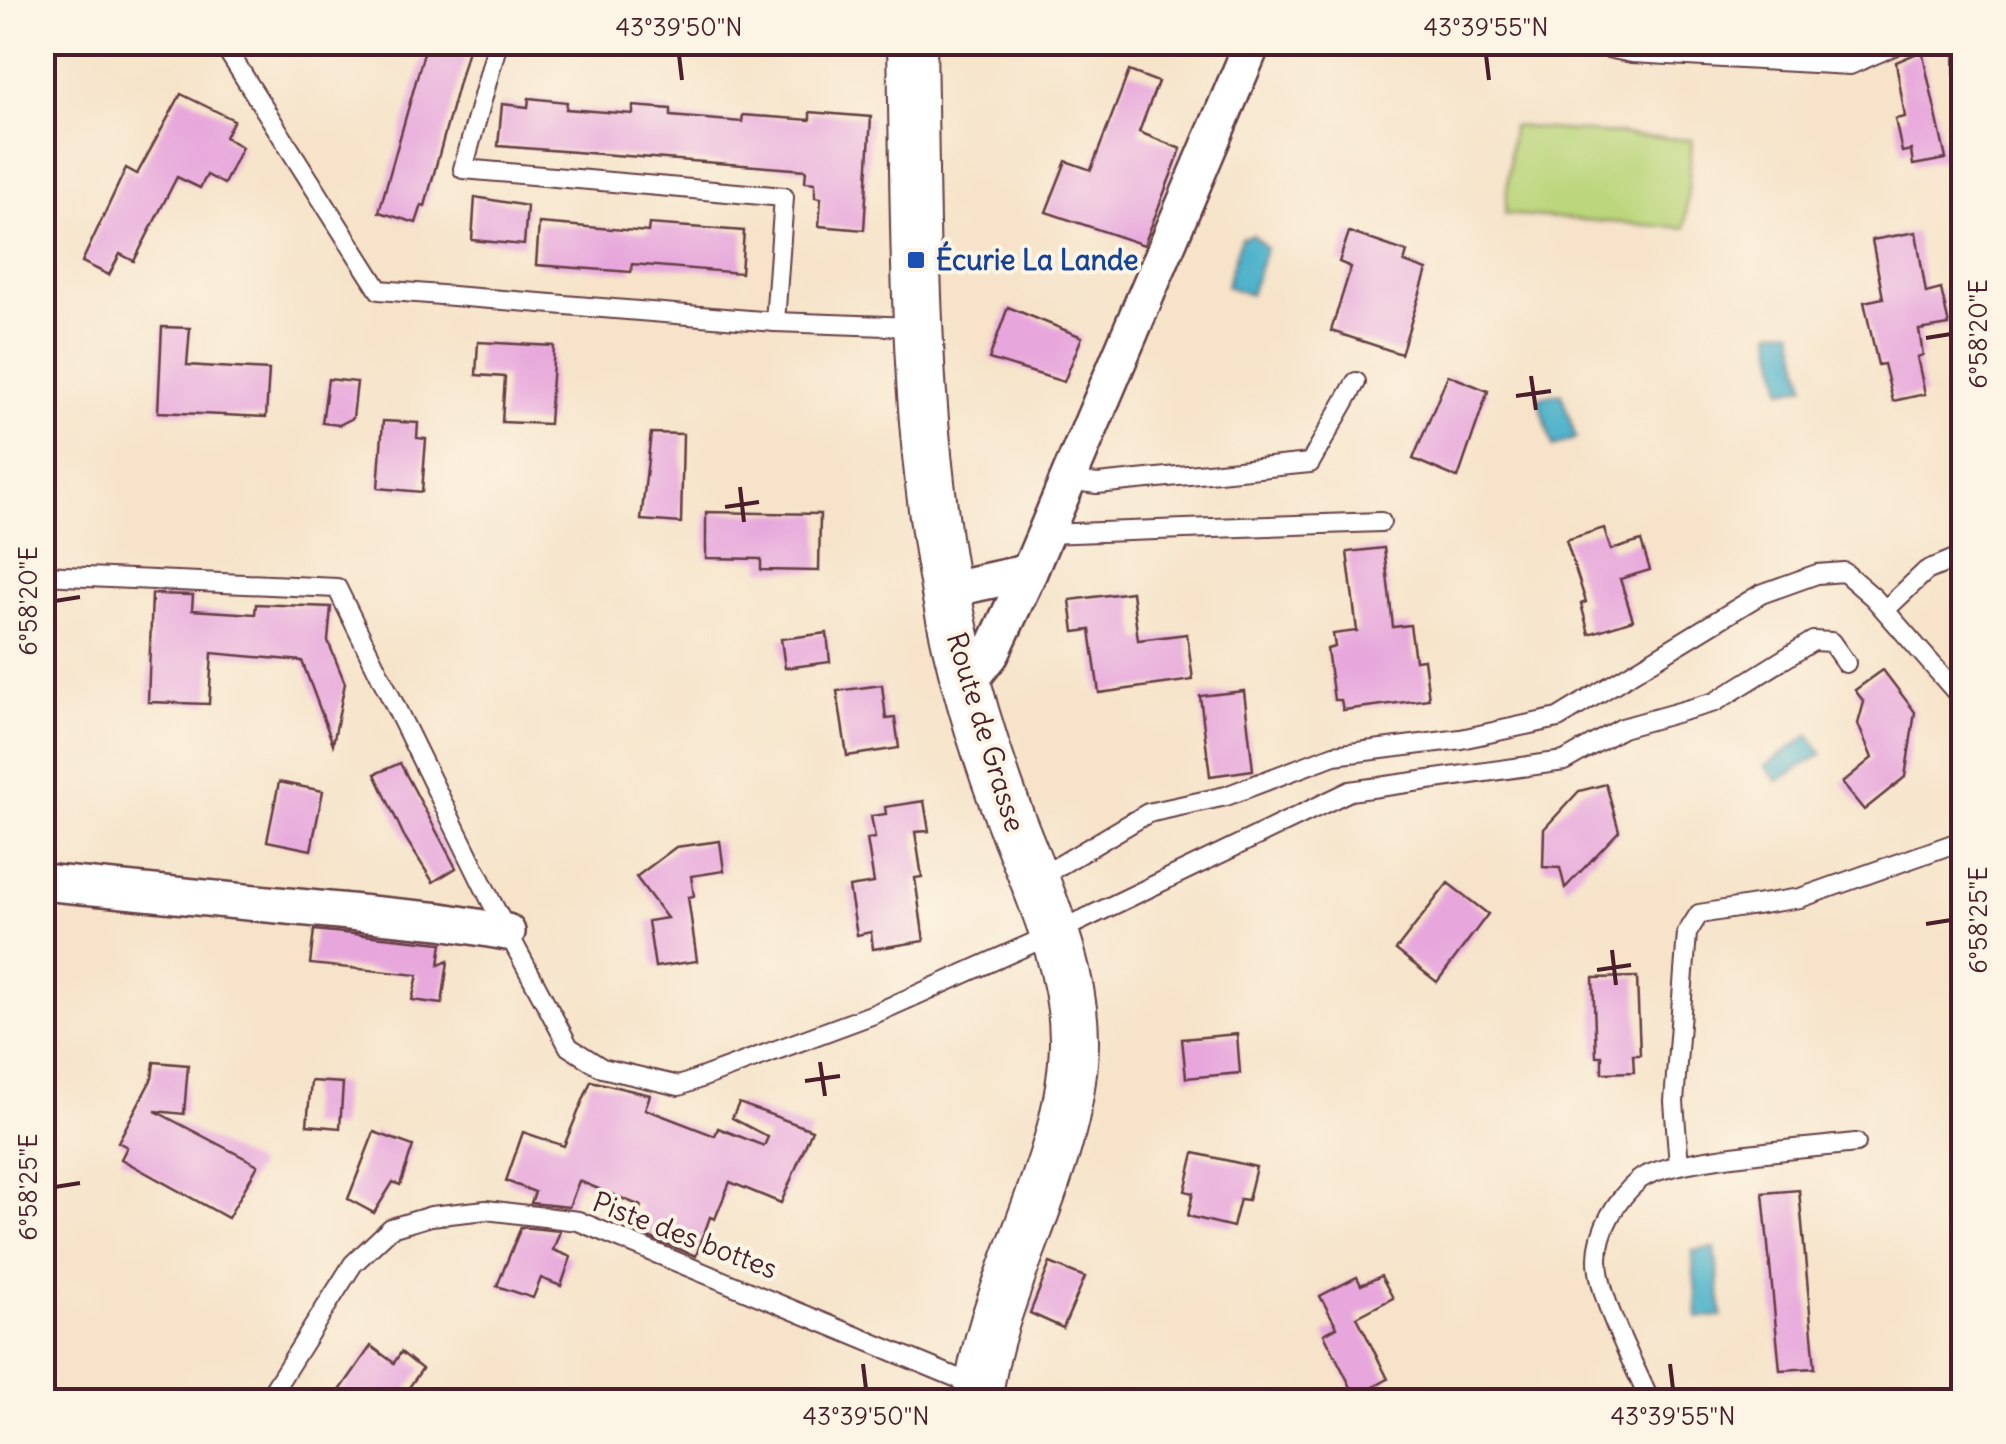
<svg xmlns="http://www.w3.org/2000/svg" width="2006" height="1444" viewBox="0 0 2006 1444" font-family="Delius,sans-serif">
  <rect width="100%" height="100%" fill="#fcf5e5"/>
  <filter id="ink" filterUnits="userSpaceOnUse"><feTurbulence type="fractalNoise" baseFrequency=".01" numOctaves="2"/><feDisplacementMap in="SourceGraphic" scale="20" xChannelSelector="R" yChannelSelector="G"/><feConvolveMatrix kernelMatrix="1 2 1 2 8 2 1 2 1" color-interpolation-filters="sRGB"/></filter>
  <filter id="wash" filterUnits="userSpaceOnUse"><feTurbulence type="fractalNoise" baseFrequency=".0048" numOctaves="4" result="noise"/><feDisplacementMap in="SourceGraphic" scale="40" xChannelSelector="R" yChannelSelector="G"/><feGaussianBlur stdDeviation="2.25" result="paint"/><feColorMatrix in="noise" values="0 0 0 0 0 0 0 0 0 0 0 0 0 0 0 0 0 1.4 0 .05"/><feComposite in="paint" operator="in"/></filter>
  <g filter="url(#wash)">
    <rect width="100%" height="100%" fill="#f6e3c9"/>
    <polygon fill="#bbd67c" stroke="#827a54" stroke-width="2.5" points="1512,126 1692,140 1685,228 1505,214"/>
    <g fill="#4ab0c9" stroke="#4a687a" stroke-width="2.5">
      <polygon points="1253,235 1266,248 1250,295 1226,286 1241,238"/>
      <polygon points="1793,329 1805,386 1782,390 1771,331"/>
      <polygon points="1561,393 1576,438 1553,447 1538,398"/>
      <polygon points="1809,735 1822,754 1777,781 1765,766"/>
      <polygon points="1715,1248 1722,1316 1698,1318 1692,1251"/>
    </g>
    <g id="blocks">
      <g fill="#e7a7dc">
        <polygon points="427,42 470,42 425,206 422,205 416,223 379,212"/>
        <polygon points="1922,51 1946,159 1913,165 1911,150 1902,152 1895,119 1905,117 1896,62"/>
        <polygon points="1129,71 1158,82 1139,132 1181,149 1144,245 1046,212 1066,161 1091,170"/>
        <polygon points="181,94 234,120 225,137 242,147 224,184 207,175 200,188 177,177 134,261 120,254 109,275 82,262 126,168 137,174"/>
        <polygon points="529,98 567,102 566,109 633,114 633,106 671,109 671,116 742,122 743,115 810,120 810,112 871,117 864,230 819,226 821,198 815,197 815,183 805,182 806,170 498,146 502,104 528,107"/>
        <polygon points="475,197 527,206 524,245 472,240"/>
        <polygon points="539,223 648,232 649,224 744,231 741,273 632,264 631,272 536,265"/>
        <polygon points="1349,232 1407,252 1404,262 1427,270 1401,354 1331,331 1351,267 1339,262"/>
        <polygon points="1916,232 1926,293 1941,289 1949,325 1919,330 1923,355 1917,357 1925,394 1893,401 1884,364 1878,365 1864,302 1883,298 1872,240"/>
        <polygon points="1008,307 1082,337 1064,382 989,359"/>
        <polygon points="162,327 190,328 187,365 269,370 266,417 158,412"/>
        <polygon points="478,342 554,346 549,424 502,422 505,377 476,375"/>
        <polygon points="1448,375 1488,391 1458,478 1413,459"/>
        <polygon points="328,379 357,382 353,418 339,425 322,423"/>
        <polygon points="383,421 418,423 417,438 426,439 422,492 378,488"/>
        <polygon points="651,433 683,434 681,523 641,520"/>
        <polygon points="706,512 820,514 819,571 761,570 761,559 706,558"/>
        <polygon points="1604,528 1611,550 1641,541 1650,570 1620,579 1633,620 1589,634 1581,604 1586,602 1566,540"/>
        <polygon points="1384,548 1393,627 1410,625 1415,660 1424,659 1429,699 1343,710 1341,700 1334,700 1327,649 1335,647 1333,634 1357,631 1347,552"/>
        <polygon points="1132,592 1138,640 1187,634 1193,680 1099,693 1090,630 1074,632 1070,600"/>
        <polygon points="152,594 193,595 192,610 255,614 256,604 331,607 328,641 345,683 333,744 302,661 212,653 209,704 148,702"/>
        <polygon points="827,633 830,662 785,668 781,639"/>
        <polygon points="1883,670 1915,712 1905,777 1864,810 1842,783 1872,758 1858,724 1864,702 1855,690"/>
        <polygon points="882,685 886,719 895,718 899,748 847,756 837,691"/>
        <polygon points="1244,691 1253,770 1210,776 1200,696"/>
        <polygon points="400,763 456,868 433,882 404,836 375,774"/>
        <polygon points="279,782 323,791 311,850 267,841"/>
        <polygon points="1606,784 1619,831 1565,888 1560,868 1543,867 1544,829 1579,791"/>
        <polygon points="924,801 929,831 915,832 922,877 915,878 924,941 873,949 871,932 857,935 849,887 874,883 867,839 875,838 871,816 886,814 885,807"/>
        <polygon points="720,841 724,871 691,876 694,896 688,897 697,961 655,967 648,921 667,918 636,877 676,847"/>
        <polygon points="1448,883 1488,914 1437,982 1396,950"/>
        <polygon points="314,930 442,943 439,965 448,961 442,1004 412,1000 418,975 310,964"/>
        <polygon points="1637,977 1640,1055 1633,1055 1634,1072 1602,1073 1602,1056 1596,1056 1593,978"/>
        <polygon points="1237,1034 1240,1073 1186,1078 1182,1039"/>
        <polygon points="154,1062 188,1065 184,1114 155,1111 258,1165 228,1218 121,1159 127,1147 118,1142 152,1078"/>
        <polygon points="311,1081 343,1083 340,1128 307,1125"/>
        <polygon points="591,1081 650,1095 645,1109 715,1136 718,1128 764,1146 768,1137 732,1118 739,1103 812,1130 781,1203 730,1182 715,1219 710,1217 696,1256 631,1230 641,1206 579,1181 569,1207 531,1203 535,1192 506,1181 523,1132 564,1146"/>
        <polygon points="374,1132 413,1146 400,1185 393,1182 374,1213 348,1199"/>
        <polygon points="1194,1153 1256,1167 1248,1200 1240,1199 1233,1227 1188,1216 1193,1193 1185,1191"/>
        <polygon points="1799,1190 1815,1368 1780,1370 1763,1193"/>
        <polygon points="521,1227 560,1231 553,1250 571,1257 561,1286 541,1278 533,1298 497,1286"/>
        <polygon points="1050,1263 1085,1277 1063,1328 1030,1313"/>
        <polygon points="1381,1276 1393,1298 1357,1317 1388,1379 1356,1397 1324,1334 1337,1327 1320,1296 1357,1277 1361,1285"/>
        <polygon points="371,1346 394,1363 401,1352 422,1369 399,1402 332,1402"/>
      </g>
    </g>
  </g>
  <g filter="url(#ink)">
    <use href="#blocks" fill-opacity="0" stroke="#643c43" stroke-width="2.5"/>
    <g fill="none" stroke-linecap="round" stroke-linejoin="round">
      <defs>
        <g id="lane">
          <polyline points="222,42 379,290 775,322 914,327"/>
          <polyline points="498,42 463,169 784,197 775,322"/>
          <polyline points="1579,42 1632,53 1850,65 1903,42"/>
          <polyline points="1964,53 1964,72"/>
          <polyline points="1068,480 1097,484 1310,463 1356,382"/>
          <polyline points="1045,534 1381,522"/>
          <polyline points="42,575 337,588 492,903 569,1047 602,1068 679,1086 874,1014 1055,933 1350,791 1564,761 1622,728 1715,702 1813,641 1831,642 1846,663"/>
          <polyline points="1885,610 1926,571 1964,555"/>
          <polyline points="1035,880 1148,813 1226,796 1334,755 1461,739 1558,718 1761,594 1817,574 1844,572 1874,598 1964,701"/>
          <polyline points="1679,1165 1674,1102 1687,933 1699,914 1800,898 1964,840"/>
          <polyline points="266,1402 353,1264 391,1228 431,1216 486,1210 578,1221 979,1387"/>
          <path d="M 1650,1402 C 1634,1363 1598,1299 1598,1259 C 1598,1229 1617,1199 1639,1180 C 1668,1157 1813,1148 1856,1143"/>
        </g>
        <g id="street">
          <polyline points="946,590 1029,572"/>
          <polyline points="967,684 991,654 1029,572 1253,42"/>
          <polyline points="42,882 441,921 507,932"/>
        </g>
        <path id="secondary" d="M 912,42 C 916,243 912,450 957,646 C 970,702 988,759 1008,813 C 1036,887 1075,963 1074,1044 C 1071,1170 992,1279 977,1402"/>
      </defs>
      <use href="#lane" stroke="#643c43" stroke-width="22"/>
      <use href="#street" stroke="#643c43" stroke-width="40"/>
      <use href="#secondary" stroke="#643c43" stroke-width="52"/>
      <use href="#lane" stroke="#fff" stroke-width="18"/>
      <use href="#street" stroke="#fff" stroke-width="35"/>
      <use href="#secondary" stroke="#fff" stroke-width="48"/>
    </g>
  </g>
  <path fill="none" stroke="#4a1f2b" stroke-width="4" d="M 679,55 L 682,80M 1486,55 L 1489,80M 1926,338 L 1951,334M 1531,376 L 1536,410M 1516,396 L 1551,391M 740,487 L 744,522M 725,507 L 759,502M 55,601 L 80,597M 1926,924 L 1951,920M 1612,950 L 1616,985M 1597,970 L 1631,965M 820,1062 L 825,1096M 805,1081 L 840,1076M 55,1187 L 80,1183M 863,1364 L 866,1389M 1670,1364 L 1673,1389"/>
  <rect fill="#1a4fb4" stroke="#fcf5e5" stroke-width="4" x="906" y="250" width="20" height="20" rx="5"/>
  <g text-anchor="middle" stroke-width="8" stroke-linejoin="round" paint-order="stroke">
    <g font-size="28" font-weight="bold" fill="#164399" stroke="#fcf5e5" text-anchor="start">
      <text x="936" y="270">Écurie La Lande</text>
    </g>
    <g font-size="28" fill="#4a1f2b" stroke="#fcf5e5">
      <text transform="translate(986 732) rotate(73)" y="10">Route de Grasse</text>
      <text transform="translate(685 1235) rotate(21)" y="10">Piste des bottes</text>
    </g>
  </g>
  <rect width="2006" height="1444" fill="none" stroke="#fcf5e5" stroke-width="110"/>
  <rect x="55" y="55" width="1896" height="1334" fill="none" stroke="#4a1f2b" stroke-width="4"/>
  <g font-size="25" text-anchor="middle" fill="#4a1f2b">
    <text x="679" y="36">43°39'50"N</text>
    <text x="1486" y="36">43°39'55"N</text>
    <text transform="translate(1978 334) rotate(-90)" y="9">6°58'20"E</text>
    <text transform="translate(28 601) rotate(-90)" y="9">6°58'20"E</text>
    <text transform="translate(1978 920) rotate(-90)" y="9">6°58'25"E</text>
    <text transform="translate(28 1187) rotate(-90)" y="9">6°58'25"E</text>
    <text x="866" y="1425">43°39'50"N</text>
    <text x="1673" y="1425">43°39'55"N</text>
  </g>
</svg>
